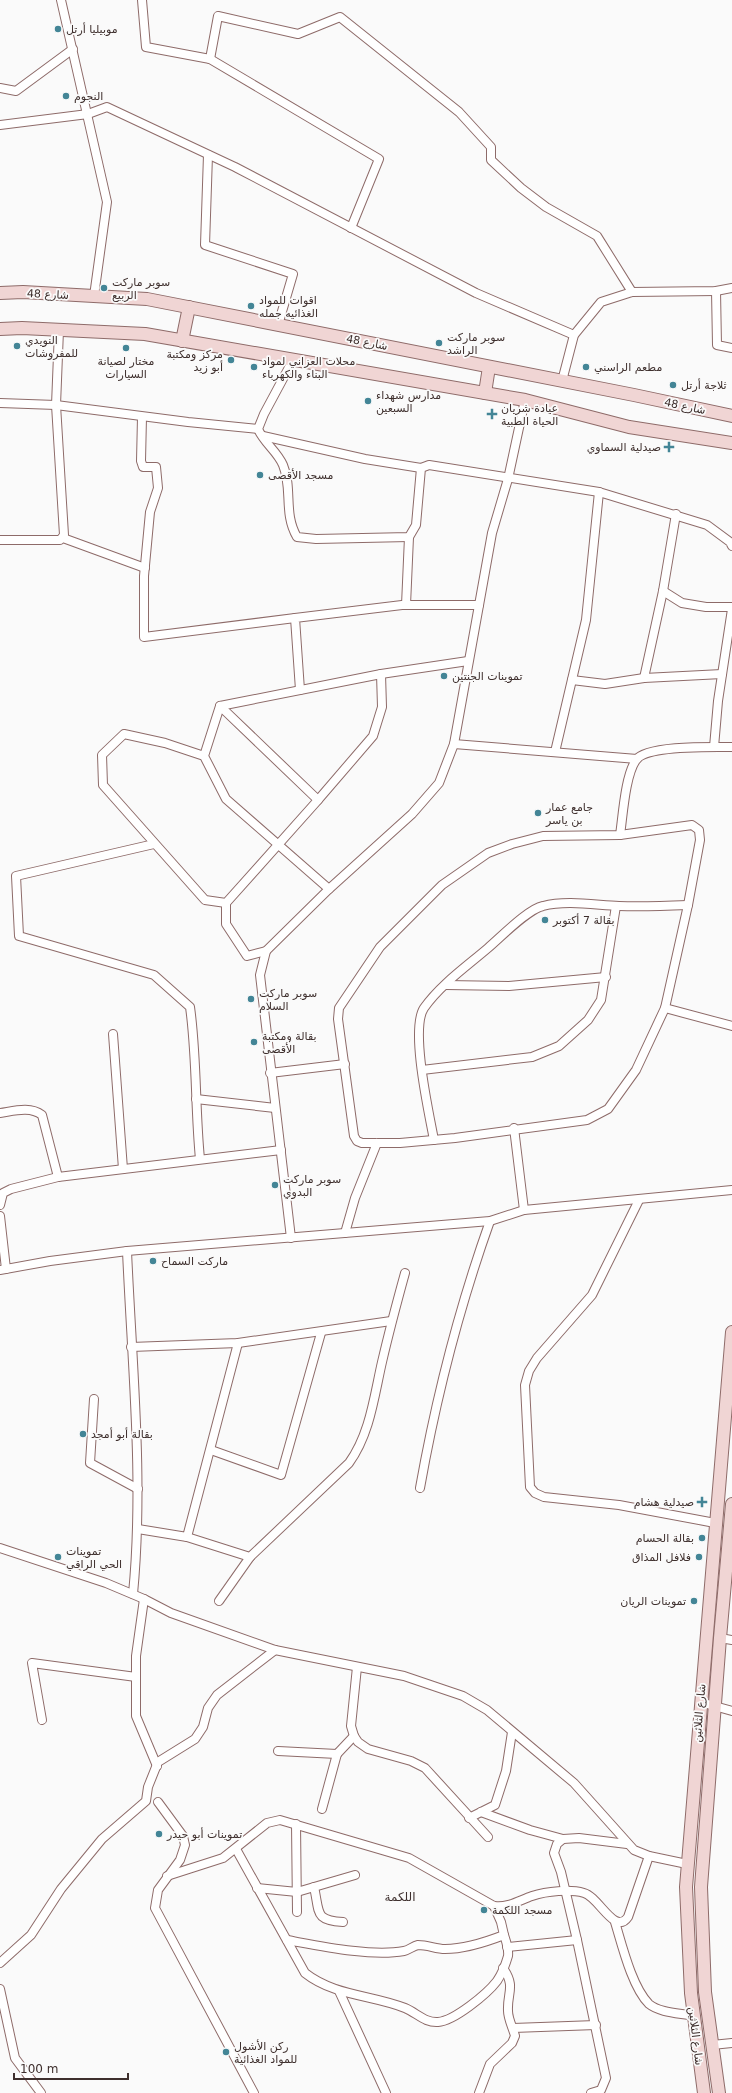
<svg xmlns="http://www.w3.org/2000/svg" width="732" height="2093" viewBox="0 0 732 2093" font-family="'DejaVu Sans','Noto Sans Arabic',sans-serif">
  <rect width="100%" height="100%" fill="#fafafa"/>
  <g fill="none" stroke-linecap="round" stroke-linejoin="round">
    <defs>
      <g id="street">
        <polyline points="61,0 107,202 94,296"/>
        <polyline points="142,0 146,47 210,59 379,159 351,228"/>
        <polyline points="210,59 218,16 298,34 340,17 459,112 491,147 491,160 521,188 546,207 597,236 632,292"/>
        <polyline points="0,88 16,91 73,49"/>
        <polyline points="0,125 88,114 107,107 235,167 476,293 574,335"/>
        <polyline points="208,155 205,245 293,274 278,325"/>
        <polyline points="716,291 717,345 732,348"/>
        <path d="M 293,360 L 264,414 L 258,429 C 264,443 277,451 283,465 C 293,489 283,513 297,537 L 316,539 L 409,537 L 416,525 L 421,468 L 429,465 L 599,492 L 707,525 L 730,542 L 732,546"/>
        <polyline points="562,381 574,335 601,302 632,292 716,291 732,288"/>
        <polyline points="0,403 56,405 188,422 258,429"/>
        <polyline points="142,417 141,461 143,467 156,467 158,488 150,512 144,576 144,637 295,618"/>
        <polyline points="263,436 365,459 421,468"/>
        <polyline points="63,538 145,568"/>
        <polyline points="0,540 60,540 64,535 56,405 59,330"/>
        <polyline points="663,591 682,603 706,607 732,607"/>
        <polyline points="406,605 409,537"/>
        <polyline points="644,678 663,591 676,514"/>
        <polyline points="572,680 605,684 644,678 722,674"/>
        <polyline points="300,690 295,618 402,605 479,605"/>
        <polyline points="220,706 381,674 468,661"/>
        <polyline points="454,744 637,759"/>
        <polyline points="714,747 718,701 732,609"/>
        <polyline points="555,752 586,620 599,492"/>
        <polyline points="204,756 165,743 124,734 102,755 103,785 205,900 226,903 318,800 220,706 204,756 226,799 329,889"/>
        <polyline points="318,800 373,736 382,707 381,674"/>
        <polygon points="692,825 699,830 700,840 688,905 665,1008 636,1070 608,1109 587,1120 455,1138 400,1143 362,1143 357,1141 354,1136 338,1019 339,1008 380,947 442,885 488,853 512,844 543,836 620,835"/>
        <path d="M 620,835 C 623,815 625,776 636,760 C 646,745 713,747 732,747"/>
        <path d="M 154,844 L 16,876 L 19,936 L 154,975 L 190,1007 C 197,1057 195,1108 200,1159"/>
        <polyline points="226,903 226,924 247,956 266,951 329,889 412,814 439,783 454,744 492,533 508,479 525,400"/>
        <polyline points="266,951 260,975 291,1238"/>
        <polyline points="446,985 509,986 606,977"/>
        <polyline points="665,1008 732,1026"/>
        <polyline points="113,1034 123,1169"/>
        <polyline points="422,1070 532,1057 559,1046 588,1020 601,1000 616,906"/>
        <polyline points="270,1073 345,1064"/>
        <polyline points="196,1099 275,1108"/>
        <path d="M 0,1113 C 14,1111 30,1106 42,1115 L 58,1177"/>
        <polyline points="514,1128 524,1210"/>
        <path d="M 434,1140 C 429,1113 410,1029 424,1008 C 440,985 467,966 488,948 C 501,937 528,909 543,906 C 566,900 595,905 619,906 C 642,907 665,906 688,905"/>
        <polyline points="639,1200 592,1295 537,1358 529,1371 525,1385 530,1487 535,1493 544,1497 619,1505 715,1523"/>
        <polyline points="0,1205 3,1193 11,1189 58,1177 281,1150"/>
        <polyline points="0,1216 6,1269"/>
        <polyline points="345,1233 355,1198 377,1143"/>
        <path d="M 127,1251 C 132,1366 144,1480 133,1594"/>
        <polyline points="0,1270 50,1261 127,1251 490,1221 524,1210 732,1190"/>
        <polyline points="131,1347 238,1343 391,1321"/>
        <polyline points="94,1399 90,1463 138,1489"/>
        <polyline points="211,1450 281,1475 321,1333"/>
        <path d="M 420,1488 C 436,1398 459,1308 490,1221"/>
        <polyline points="138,1529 187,1537 238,1343"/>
        <path d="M 187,1537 L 250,1557 L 349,1463 C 370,1434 374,1397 382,1362 C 389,1332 397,1302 405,1273"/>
        <polyline points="0,1548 106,1583 144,1599 171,1613 275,1650 404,1676 463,1696 487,1710 574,1783 634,1850 649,1856 687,1864"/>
        <polyline points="144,1599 136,1656 136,1716 157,1766"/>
        <polyline points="219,1601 250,1557"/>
        <polyline points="720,1638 732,1640"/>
        <polyline points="357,1667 351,1726 354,1736 358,1742 368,1749 411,1761 425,1768 488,1837"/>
        <polyline points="700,1702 732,1711"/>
        <polyline points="42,1720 32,1663 136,1677"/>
        <polyline points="278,1751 337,1754 354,1736"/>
        <polyline points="158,1802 183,1836 185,1845 180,1860 158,1890 155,1908 254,2093"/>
        <polyline points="322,1809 337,1754"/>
        <polyline points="481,1812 530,1830 563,1839"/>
        <polyline points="469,1818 495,1805 506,1771 512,1732"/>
        <polyline points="296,1824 297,1912"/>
        <path d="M 236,1849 L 305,1973 C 334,1996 373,1995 405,2008 C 417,2013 425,2023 438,2022 C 454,2021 487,1994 497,1981 C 501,1975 506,1963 508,1956 C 509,1949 506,1941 504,1935"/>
        <path d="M 167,1876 L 223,1858 L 267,1823 L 280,1820 L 409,1858 L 494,1906 C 508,1908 520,1900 532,1896 C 547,1891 570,1889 584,1893 C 599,1897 615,1936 628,1917 L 649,1856"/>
        <path d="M 314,1887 C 320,1913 314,1920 343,1922"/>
        <polyline points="257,1888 297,1892 355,1875"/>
        <path d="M 615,1922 C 622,1945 632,1987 649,2004 C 660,2013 680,2013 694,2016"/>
        <path d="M 287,1940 C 320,1946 371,1957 404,1951 C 409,1950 413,1946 418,1945 C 428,1945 436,1949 445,1949 C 465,1949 486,1942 504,1935 L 501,1922 L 494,1906"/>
        <polyline points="507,1947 577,1940"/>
        <polyline points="0,1963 31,1935 61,1889 102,1839 146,1801 148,1787 158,1762 195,1739 203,1727 208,1708 217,1695 275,1650"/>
        <polyline points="0,1989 15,2058 41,2093"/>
        <polyline points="339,1991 386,2093"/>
        <polyline points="513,2028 596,2025"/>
        <polyline points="712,2045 732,2043"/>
        <path d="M 479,2093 L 490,2064 L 512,2043 L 515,2036 C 513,2028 508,2019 508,2011 C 507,1992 516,1987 503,1968"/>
        <polyline points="591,2093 601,2090 606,2078 577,1940 561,1872 554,1853 557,1844 563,1839 579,1838 627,1844"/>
      </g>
      <g id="secondary">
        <polyline points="0,293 23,292 147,299 634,395 732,416"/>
        <polyline points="0,329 22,328 145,334 525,400 629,427 732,443"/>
        <polyline points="182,341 189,307"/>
        <polyline points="485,393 489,367"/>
        <polyline points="704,2093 691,1993 686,1887 732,1332"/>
        <polyline points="719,2093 705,1992 701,1887 720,1638 732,1504"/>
      </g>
    </defs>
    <use href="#street" stroke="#8e6b69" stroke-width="10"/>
    <use href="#secondary" stroke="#8e6b69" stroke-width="14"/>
    <use href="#street" stroke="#fff" stroke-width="8"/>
    <use href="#secondary" stroke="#f0d5d4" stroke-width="12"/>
  </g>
  <g fill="#438596" stroke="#fafafa" stroke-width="1.5">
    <circle cx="58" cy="29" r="4"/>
    <circle cx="66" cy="96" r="4"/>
    <circle cx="104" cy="288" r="4"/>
    <circle cx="251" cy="306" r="4"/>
    <circle cx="439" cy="343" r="4"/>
    <circle cx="17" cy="346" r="4"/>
    <circle cx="126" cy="348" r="4"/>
    <circle cx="231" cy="360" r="4"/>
    <circle cx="254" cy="367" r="4"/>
    <circle cx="586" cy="367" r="4"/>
    <circle cx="673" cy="385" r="4"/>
    <circle cx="368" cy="401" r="4"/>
    <path d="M490 408h4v4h4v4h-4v4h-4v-4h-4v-4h4z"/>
    <path d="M667 441h4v4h4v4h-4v4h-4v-4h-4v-4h4z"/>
    <circle cx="260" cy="475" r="4"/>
    <circle cx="444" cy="676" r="4"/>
    <circle cx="538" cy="813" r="4"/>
    <circle cx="545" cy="920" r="4"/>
    <circle cx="251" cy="999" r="4"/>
    <circle cx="254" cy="1042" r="4"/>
    <circle cx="275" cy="1185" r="4"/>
    <circle cx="153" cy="1261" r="4"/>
    <circle cx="83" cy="1434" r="4"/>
    <path d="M700 1496h4v4h4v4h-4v4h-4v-4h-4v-4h4z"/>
    <circle cx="702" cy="1538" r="4"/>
    <circle cx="58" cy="1557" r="4"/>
    <circle cx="699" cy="1557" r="4"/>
    <circle cx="694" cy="1601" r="4"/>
    <circle cx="159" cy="1834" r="4"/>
    <circle cx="484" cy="1910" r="4"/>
    <circle cx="226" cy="2052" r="4"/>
  </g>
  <g text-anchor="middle" stroke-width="3.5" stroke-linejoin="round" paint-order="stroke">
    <g font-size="11" fill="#3e2f2d" stroke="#fafafa" text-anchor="start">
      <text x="66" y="33">موبيليا أرتل</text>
      <text x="74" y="100">النجوم</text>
      <text x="112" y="286">سوبر ماركت<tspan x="112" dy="13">الربيع</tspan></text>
      <text x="259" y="304">اقوات للمواد<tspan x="259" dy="13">الغذائيه جمله</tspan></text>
      <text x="447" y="341">سوبر ماركت<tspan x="447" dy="13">الراشد</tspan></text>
      <text x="25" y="344">النويدي<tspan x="25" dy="13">للمفروشات</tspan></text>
      <text x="223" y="358" text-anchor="end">مركز ومكتبة<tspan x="223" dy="13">أبو زيد</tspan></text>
      <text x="126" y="365" text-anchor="middle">مختار لصيانة<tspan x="126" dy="13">السيارات</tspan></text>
      <text x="262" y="365">محلات العزاني لمواد<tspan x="262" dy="13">البناء والكهرباء</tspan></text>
      <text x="594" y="371">مطعم الراسني</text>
      <text x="681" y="389">ثلاجة أرتل</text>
      <text x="376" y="399">مدارس شهداء<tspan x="376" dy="13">السبعين</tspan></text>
      <text x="501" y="412">عيادة شريان<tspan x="501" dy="13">الحياة الطبية</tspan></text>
      <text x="661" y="451" text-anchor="end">صيدلية السماوي</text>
      <text x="268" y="479">مسجد الأقصى</text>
      <text x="452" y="680">تموينات الجنتين</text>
      <text x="546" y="811">جامع عمار<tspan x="546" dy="13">بن ياسر</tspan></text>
      <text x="553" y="924">بقالة 7 أكتوبر</text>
      <text x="259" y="997">سوبر ماركت<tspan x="259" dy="13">السلام</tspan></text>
      <text x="262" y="1040">بقالة ومكتبة<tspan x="262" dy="13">الأقصى</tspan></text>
      <text x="283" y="1183">سوبر ماركت<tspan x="283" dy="13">البدوي</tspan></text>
      <text x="161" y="1265">ماركت السماح</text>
      <text x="91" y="1438">بقالة أبو أمجد</text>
      <text x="694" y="1506" text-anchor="end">صيدلية هشام</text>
      <text x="694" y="1542" text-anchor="end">بقالة الحسام</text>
      <text x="66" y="1555">تموينات<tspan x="66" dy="13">الحي الراقي</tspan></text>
      <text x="691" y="1561" text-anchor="end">فلافل المذاق</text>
      <text x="686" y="1605" text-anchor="end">تموينات الريان</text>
      <text x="167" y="1838">تموينات أبو حيدر</text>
      <text x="492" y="1914">مسجد اللكمة</text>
      <text x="234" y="2050">ركن الأشول<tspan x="234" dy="13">للمواد الغذائية</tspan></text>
    </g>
    <g font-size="11" fill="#3e2f2d" stroke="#fafafa">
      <text transform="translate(48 294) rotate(3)" y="4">شارع 48</text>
      <text transform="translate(367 342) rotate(11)" y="4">شارع 48</text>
      <text transform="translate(685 406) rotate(12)" y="4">شارع 48</text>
      <text transform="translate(699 1713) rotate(-85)" y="4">شارع الثلاثين</text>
      <text transform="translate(696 2036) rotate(83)" y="4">شارع الثلاثين</text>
    </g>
    <g font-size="12" fill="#3e2f2d" stroke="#fafafa">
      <text x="400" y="1901">اللكمة</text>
    </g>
  </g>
  <path d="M14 2073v6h114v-6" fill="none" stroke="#3e2f2d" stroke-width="2"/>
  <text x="20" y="2073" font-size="12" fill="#3e2f2d" stroke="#fafafa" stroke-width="3" paint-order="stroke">100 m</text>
</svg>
